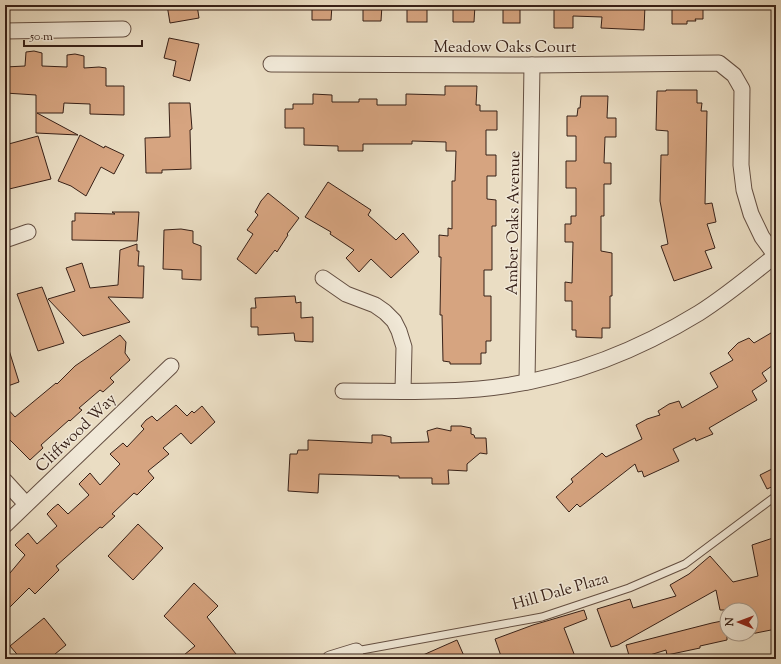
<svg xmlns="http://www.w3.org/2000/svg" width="781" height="664" viewBox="0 0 781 664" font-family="'Sorts Mill Goudy',serif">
  <rect width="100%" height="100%" fill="#eaddc3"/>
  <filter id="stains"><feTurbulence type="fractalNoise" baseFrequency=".005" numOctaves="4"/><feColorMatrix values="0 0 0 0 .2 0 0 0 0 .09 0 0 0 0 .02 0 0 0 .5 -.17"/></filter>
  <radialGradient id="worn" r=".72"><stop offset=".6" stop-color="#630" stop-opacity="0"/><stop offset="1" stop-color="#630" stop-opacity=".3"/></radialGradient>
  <g fill="#d6a480" stroke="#372017">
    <polygon points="167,5 197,5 199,18 170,23"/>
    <polygon points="312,5 332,5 331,20 312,20"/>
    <polygon points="363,5 382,5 381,21 363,21"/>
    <rect x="407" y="5" width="20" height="17"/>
    <polygon points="453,5 475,5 474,22 453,22"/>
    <rect x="503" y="5" width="17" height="18"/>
    <polygon points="554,5 645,5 644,30 601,28 602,17 573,16 573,28 554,28"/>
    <polygon points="672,5 703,5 703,19 695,19 696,21 687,21 687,24 672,24"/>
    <polygon points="169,38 199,44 190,81 173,76 176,61 164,58"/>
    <polygon points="34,51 42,53 42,66 67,67 67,55 75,54 84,56 84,68 99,67 106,68 106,86 124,86 124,115 90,114 90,104 64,103 63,113 37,113 78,135 36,133 36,95 5,93 5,67 25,66 26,52"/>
    <polygon points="445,86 477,86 476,105 480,105 480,111 497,111 497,130 486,130 486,155 496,155 496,176 487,176 487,199 496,200 496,226 492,226 492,270 484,270 484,296 491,296 491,341 486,341 486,353 481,353 481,364 450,364 450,362 443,361 442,315 440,315 441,257 439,257 439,235 448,236 448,228 452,229 452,181 455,181 456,151 446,151 446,142 412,141 412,144 363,144 363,151 338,151 338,146 304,145 304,128 285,128 285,109 293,109 293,104 313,104 313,94 332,95 332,102 359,102 359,99 377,99 377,105 406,105 406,94 445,95"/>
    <polygon points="666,90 697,90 697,103 702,103 701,111 707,111 705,204 712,203 716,222 707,224 715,248 705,251 712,268 674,281 661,246 668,244 660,201 661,155 668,155 668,131 656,130 657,91 666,91"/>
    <polygon points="581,96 608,96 607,118 616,118 616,137 605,137 604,163 611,163 611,184 604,184 604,216 601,216 601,251 612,253 612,296 610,296 610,328 602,328 602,338 576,337 576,330 572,330 572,301 565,301 565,282 572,283 573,242 565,242 565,224 571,224 571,216 576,216 576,188 566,188 566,161 576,161 576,136 567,136 567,116 577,116 578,108 580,108"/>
    <polygon points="169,103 190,103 192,129 190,130 191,169 162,170 162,173 146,173 145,138 170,137"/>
    <polygon points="80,135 104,148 105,146 124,155 114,174 101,167 86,196 71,186 58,181"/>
    <polygon points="38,136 51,179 5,190 5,145"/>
    <polygon points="328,182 371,210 368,215 396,240 403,233 419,252 391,278 371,259 359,272 346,258 354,250 330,234 331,232 305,217"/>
    <polygon points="268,193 299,218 287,234 288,235 277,252 275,250 256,274 237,259 253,234 247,230 258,215 255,212 261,201"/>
    <polygon points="112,212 139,212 137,241 72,240 72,221 75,221 75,213 115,214"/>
    <polygon points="181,229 193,231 193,243 201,246 201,280 182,279 182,270 163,269 164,230"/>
    <polygon points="137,244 137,251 139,251 138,266 144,266 143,298 108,297 130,322 83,336 48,299 75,291 66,268 82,263 90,288 118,285 120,250"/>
    <polygon points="42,287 64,343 38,351 17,294"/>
    <polygon points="295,296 296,303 301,302 301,318 313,317 313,342 295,341 294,333 258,335 258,327 251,327 251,308 256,308 255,298"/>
    <polygon points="776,330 776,363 762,373 767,381 752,391 757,400 709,428 713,434 696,441 695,438 673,449 679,461 644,477 642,471 638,472 635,464 580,507 577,504 569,512 556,497 573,482 571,479 602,453 606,457 642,439 636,425 647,419 660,415 658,411 669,404 679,401 682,408 718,387 710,373 733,360 728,353 738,343 749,338 754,343"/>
    <polygon points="120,335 126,342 125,353 130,360 110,378 114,382 103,392 100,390 79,408 82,410 70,421 69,420 41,445 43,448 30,460 5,435 5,406 15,417 56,383 57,384 75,366"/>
    <polygon points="5,347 8,347 19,382 5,387"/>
    <polygon points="176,405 187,416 192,411 194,413 202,406 215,422 191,444 181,433 163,448 169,454 148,471 154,478 137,495 134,493 112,514 115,516 102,528 100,527 56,566 59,570 35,594 29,588 5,612 5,579 25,555 15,545 28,533 37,544 57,526 47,514 53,508 58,504 68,514 89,495 79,484 90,473 100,485 120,464 110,454 123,443 127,447 144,429 141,426 146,420 152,416 157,421"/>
    <polygon points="451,426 461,426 471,428 471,434 474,435 475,438 486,438 487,454 480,453 467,464 467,471 448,470 449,484 432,484 432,478 399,478 399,476 319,474 318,493 288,491 290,454 297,454 298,450 308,450 308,440 372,443 372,435 382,435 391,437 391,443 429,442 427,431 437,428 451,431"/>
    <polygon points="776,467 776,485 767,489 760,475"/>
    <polygon points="138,524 163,548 133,580 108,556"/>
    <polygon points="776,537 776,629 751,634 751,610 720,610 716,590 618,645 611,647 597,609 630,599 633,608 676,596 670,585 689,574 710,556 733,582 758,576 752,545"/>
    <polygon points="194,583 218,606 207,617 236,654 230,659 179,659 195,646 164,616"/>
    <polygon points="584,610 587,619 564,628 576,659 502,659 495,639 533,625"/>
    <polygon points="44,618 66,645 49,659 21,659 10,646"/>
    <polygon points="727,620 727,640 700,646 700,648 667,655 666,650 637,659 630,659 626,645 712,623"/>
    <polygon points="457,640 464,656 455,659 414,659"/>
  </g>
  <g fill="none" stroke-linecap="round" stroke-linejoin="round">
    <defs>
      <polyline id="lane" points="356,651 542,617 629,588 685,564 776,496"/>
      <g id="street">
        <polyline points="5,31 123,29"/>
        <polyline points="271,64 532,65 719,63 734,75 742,89 741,165 744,190 751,214 762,237 775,255"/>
        <polyline points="5,240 28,232"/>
        <polyline points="323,278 346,294 375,305 385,312 394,321 399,331 404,347 403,391"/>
        <polyline points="527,382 532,65"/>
        <path d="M 343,391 C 388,391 434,393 479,389 C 557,382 632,354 699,313 C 726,296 751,275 776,255"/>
        <polyline points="5,481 26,504"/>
        <polyline points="5,525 171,366"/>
        <polyline points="330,659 356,651"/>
      </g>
    </defs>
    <use href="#lane" stroke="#644f42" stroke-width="9"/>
    <use href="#street" stroke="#644f42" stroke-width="17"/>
    <use href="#lane" stroke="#f1e9d8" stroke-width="7"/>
    <use href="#street" stroke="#f1e9d8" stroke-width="15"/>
  </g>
  <g text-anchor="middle" stroke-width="3" stroke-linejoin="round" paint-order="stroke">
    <g font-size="16" fill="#372017" stroke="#f1e9d8">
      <text x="505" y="52">Meadow Oaks Court</text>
      <text transform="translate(512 223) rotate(-89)" y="6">Amber Oaks Avenue</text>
      <text transform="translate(75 432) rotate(-44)" y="6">Cliffwood Way</text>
      <text transform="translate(560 590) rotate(-16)" y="6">Hill Dale Plaza</text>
    </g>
  </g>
  <rect width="781" height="664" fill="none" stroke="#eaddc3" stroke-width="20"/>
  <rect x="6" y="6" width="769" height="652" fill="none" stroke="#372017" stroke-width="2"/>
  <rect x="10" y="10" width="761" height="644" fill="none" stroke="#372017"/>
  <g transform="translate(739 622) rotate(271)"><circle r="19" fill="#f1e9d8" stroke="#a7998b"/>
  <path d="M0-3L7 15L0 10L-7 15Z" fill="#8f2418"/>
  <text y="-6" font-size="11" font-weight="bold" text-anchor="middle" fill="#372017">N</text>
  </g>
  <path d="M24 40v6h118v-6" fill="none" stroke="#372017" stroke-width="2"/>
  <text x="30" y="40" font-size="12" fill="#372017" stroke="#f1e9d8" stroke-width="3" paint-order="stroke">50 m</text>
  <rect width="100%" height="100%" filter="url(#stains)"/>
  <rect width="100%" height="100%" fill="url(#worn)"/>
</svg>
